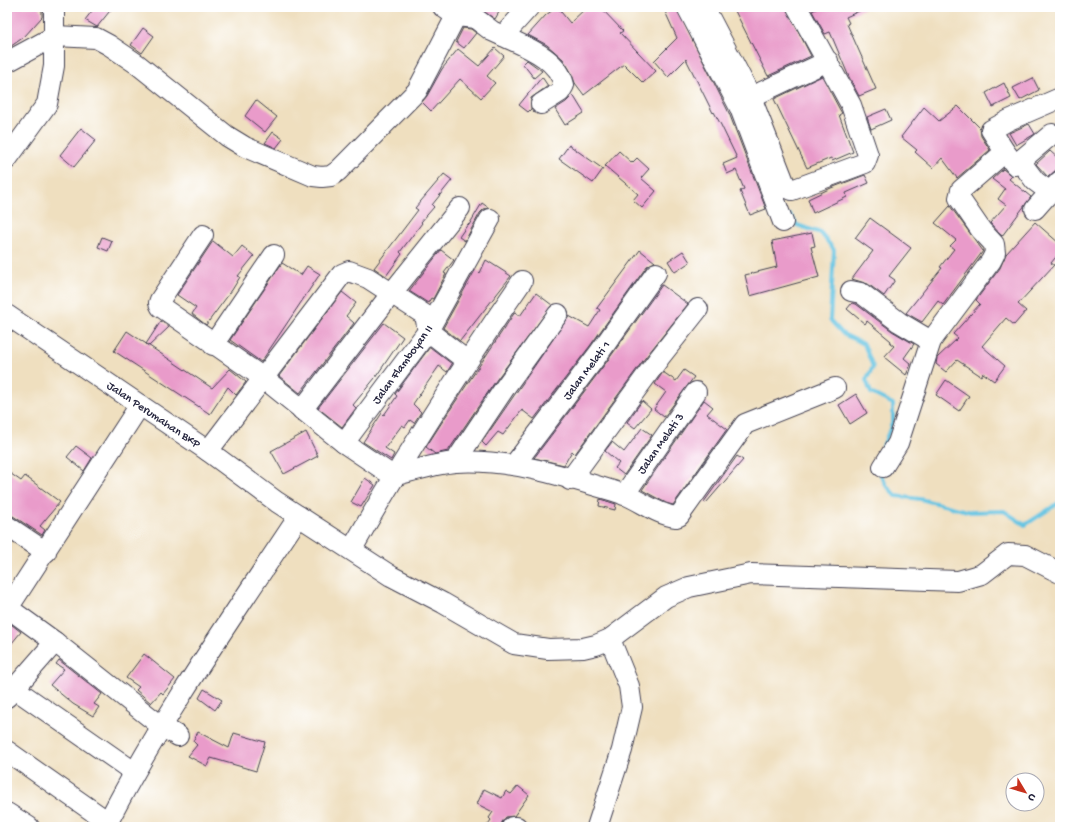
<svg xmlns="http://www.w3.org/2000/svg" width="1067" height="834" viewBox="0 0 1067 834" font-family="'Gochi Hand',sans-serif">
  <rect width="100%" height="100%" fill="#fff"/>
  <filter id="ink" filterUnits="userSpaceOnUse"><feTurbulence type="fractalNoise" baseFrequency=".025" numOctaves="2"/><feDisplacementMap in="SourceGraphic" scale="8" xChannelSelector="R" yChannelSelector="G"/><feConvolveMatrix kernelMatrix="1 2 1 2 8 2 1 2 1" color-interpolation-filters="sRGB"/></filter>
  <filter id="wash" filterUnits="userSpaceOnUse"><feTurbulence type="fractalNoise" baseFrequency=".012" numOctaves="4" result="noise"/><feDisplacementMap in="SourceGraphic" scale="16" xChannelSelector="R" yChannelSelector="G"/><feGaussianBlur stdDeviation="0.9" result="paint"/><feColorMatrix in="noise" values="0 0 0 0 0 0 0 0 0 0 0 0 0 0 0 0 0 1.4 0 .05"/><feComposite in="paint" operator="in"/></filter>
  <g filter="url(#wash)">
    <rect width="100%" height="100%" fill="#efdfbf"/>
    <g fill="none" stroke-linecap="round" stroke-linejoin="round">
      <g stroke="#63c3e1" stroke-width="4">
        <polyline points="790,215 797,225 821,233 834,250 830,320 843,334 864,344 873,367 866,380 871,393 893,404 893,421 879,457"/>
        <polyline points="880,473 886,485 896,496 920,499 971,512 1004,511 1025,525 1060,502"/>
      </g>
    </g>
    <g id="blocks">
      <g fill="#e99bca">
        <polygon points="7,7 38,7 42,11 42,17 24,37 7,49"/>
        <polygon points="95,7 113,7 97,27 85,20"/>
        <polygon points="477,7 502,7 495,19"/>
        <polygon points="557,7 570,23 587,7 600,7 623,31 620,33 656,71 643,83 624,64 584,95 575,83 571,72 563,59 547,45 528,35 546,15"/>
        <polygon points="663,7 676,7 729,113 766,209 750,215 740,191 744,189 736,170 727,174 723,164 737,158 721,125 714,112 713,113 686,59 668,77 654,61 677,38"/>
        <polygon points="733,7 786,7 811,56 768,76"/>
        <polygon points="820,7 868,7 846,17 849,23 847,24 876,89 859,96 849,77 830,32 825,34 812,11"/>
        <polygon points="143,28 154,36 142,53 131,45"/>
        <polygon points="463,28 471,29 476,33 464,48 456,42"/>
        <polygon points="495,48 504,56 487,76 495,83 481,98 460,79 431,111 422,102 427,96 442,69 458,49 479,66"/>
        <polygon points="527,60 542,71 534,78 523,64"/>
        <polygon points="822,76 840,110 842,113 839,115 853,152 832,161 831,158 807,168 774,99"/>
        <polygon points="542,77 548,86 531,98 531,109 528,112 519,105"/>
        <polygon points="1033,78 1039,90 1020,100 1013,88"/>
        <polygon points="1004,83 1011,98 993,107 986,93"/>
        <polygon points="573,95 584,113 565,125 555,109 566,102"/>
        <polygon points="256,100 277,117 265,132 245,116"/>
        <polygon points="958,106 980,128 981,136 990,150 957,178 942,158 933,168 915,152 917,150 901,137 924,107 939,121"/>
        <polygon points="886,109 891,120 871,129 867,117"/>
        <polygon points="1029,124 1035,134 1016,145 1009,133"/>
        <polygon points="81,128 96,140 74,167 60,155"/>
        <polygon points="273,132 283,139 276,148 265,143"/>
        <polygon points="569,145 603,169 593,183 559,159"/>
        <polygon points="619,151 632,163 637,158 649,169 641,178 656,191 642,208 633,200 638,194 605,166"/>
        <polygon points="1050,151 1060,160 1060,170 1056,170 1048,177 1036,164"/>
        <polygon points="1003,169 1012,176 1009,179 1031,197 1002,236 990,223 1006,205 998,199 1005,189 992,179"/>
        <polygon points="444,174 452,180 432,205 434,207 421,222 422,223 400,252 402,254 386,276 374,268 418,210 415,208"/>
        <polygon points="865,175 869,183 846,193 847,197 813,213 808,199 831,188"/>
        <polygon points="482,203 489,208 484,209 480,213 465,241 459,237 468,224 469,225"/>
        <polygon points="950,206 983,251 943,305 938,301 922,322 906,313 942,268 940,267 954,249 950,246 956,240 935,223"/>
        <polygon points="870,218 911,248 889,276 895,280 884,296 868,284 852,279 873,251 855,238"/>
        <polygon points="1035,222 1060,244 1060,252 1051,263 1054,265 1018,304 1026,311 1014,325 1006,318 982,346 1005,366 994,381 983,373 981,376 957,360 946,372 936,364 937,358 958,338 953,334 980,304 976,300 1000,268 1006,254"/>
        <polygon points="812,233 815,246 811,247 819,277 750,296 745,275 777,267 772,241"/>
        <polygon points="102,237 112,241 108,251 98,247"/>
        <polygon points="213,241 233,257 242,246 254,256 238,276 240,277 232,290 206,325 192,314 196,308 177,295"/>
        <polygon points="441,250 454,260 444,273 446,274 433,299 431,298 428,303 409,291"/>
        <polygon points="640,250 655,262 647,266 590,346 534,419 522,410 503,435 498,432 486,446 482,442 569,316 589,327 600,310 597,308"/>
        <polygon points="683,251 690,262 675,272 668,261"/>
        <polygon points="486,260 511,276 460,341 443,328 473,274 476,269 480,273"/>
        <polygon points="282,263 301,275 307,266 320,274 261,362 230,340"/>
        <polygon points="662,285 688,304 645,358 575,454 572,451 564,465 534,458 608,360"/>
        <polygon points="342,292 356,303 346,316 354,323 300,393 279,376"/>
        <polygon points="536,293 552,305 497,379 448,451 435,454 426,447 444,419 515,312 520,316"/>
        <polygon points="852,303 856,304 892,331 914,344 904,358 911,364 906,375 884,357 894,346 890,343 891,341 867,321 865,324 847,309"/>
        <polygon points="161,321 169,327 149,346 146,344"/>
        <polygon points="384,323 403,337 375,378 353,405 356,408 342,427 318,408"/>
        <polygon points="127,331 212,388 230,369 246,382 236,395 228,387 210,414 114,351"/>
        <polygon points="430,347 452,364 447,372 439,366 413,404 421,412 414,423 410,420 405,427 402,425 385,448 394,454 391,460 363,442 382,413 384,415 397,396 395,394"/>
        <polygon points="684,370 694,377 664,417 654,409 666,392 655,384 663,372 676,381"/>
        <polygon points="946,380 969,396 959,411 936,395"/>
        <polygon points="856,394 867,413 850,424 839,405"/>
        <polygon points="704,400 713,407 707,414 727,429 673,505 666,503 642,490"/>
        <polygon points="642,401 651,409 635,428 627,422"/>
        <polygon points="642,428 652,435 624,475 615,468 619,463 605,451 612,442 624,452"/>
        <polygon points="306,432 318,456 284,474 271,451"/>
        <polygon points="76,446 92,458 84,471 67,457"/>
        <polygon points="737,456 743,460 706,503 704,502"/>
        <polygon points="7,471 21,481 25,476 60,502 40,526 45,530 42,535 13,516 7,515"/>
        <polygon points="365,478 375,485 361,507 351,502"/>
        <polygon points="600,499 616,504 615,510 599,506"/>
        <polygon points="7,621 21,632 7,649"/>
        <polygon points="144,654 175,679 163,694 161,692 151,703 136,690 139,687 126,678"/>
        <polygon points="59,660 102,694 94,704 99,707 93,716 73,704 50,685 64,669 56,664"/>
        <polygon points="204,689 222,700 215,710 199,698"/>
        <polygon points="198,732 229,748 234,733 265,742 256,771 211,758 207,766 188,756 197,745 193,741"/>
        <polygon points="518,786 529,795 514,816 506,817 502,822 501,827 486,827 491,820 489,818 493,812 477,804 484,789 502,798 506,791 511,794"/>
      </g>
    </g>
  </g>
  <g filter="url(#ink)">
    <use href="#blocks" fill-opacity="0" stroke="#413e4f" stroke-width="1"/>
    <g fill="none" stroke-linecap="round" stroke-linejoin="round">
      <defs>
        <g id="minor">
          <polyline points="443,7 456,16 475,18 492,31 503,36 529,7"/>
          <polyline points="687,7 740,108 783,222"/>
          <polyline points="704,7 751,97 786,187 792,190 865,163 868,155 851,105 797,7"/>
          <path d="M 503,36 C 526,47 558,58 564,85 L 560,92 L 541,104"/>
          <polyline points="7,62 55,36 96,38 109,45 137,64 227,136 245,147 313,176 322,177 331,176 338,171 417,91 456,16"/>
          <polyline points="751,97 828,61"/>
          <polyline points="1005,152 1015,165 1020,161 1035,181 1050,192 1060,181"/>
          <polyline points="7,159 47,104 54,66 54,7"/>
          <polyline points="1020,161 1052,134"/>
          <polyline points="1035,209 1050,192"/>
          <polyline points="203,235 160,300 159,303 161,307 262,377 344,443 393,476"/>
          <polyline points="851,291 861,293 899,322 931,341"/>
          <polyline points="7,315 208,451 277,502 391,576 443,603 514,644 548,649 583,648 596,645 610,639 666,597 689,587 751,574 958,581 982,574 1008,554 1025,555 1060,573"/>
          <polyline points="213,345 274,255"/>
          <polyline points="302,410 391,294 460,208"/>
          <polyline points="344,443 428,331 490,219"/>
          <polyline points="208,451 342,274 349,271 368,278 425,315 428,331 467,361"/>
          <polyline points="455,462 506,386 558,314"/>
          <polyline points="514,465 599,353 656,273"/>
          <polyline points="883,467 898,443 931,341 991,261 995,253 994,244 981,230 959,198 961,190 1005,152 991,130 1009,120 1060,98"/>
          <path d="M 393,476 C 413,471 434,464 455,462 C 511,458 570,478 623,494 C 640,500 657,515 676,517 L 679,516 L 745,424 L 835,388"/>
          <polyline points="570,480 660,357 698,309"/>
          <polyline points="624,495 696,392"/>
          <polyline points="7,526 46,552"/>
          <path d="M 352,549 C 404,457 462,368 522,281"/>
          <polyline points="55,642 161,726 178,736"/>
          <polyline points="15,689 134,772"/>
          <polyline points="7,697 55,642 15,613 11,610 12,602 140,405"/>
          <path d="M 7,751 L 108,822 C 163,715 233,616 299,516"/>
          <polyline points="7,813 29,827"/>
          <polyline points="512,827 517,827"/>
          <polyline points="597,827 622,750 632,707 629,686 610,639"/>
        </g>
      </defs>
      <use href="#minor" stroke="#413e4f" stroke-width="22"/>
      <use href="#minor" stroke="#fff" stroke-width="20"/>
    </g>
  </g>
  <g text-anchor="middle" stroke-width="3.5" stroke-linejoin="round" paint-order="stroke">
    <g font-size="12" fill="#22223b" stroke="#fff">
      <text transform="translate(402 364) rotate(-54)" y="4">Jalan Flamboyan II</text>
      <text transform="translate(586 370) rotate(-53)" y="4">Jalan Melati 1</text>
      <text transform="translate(154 414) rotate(34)" y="4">Jalan Perumahan BKP</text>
      <text transform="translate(660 443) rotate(-55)" y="4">Jalan Melati 3</text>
    </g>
  </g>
  <rect width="1067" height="834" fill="none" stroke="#fff" stroke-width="24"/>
  <g transform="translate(1025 792) rotate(128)"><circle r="19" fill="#ffffff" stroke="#a7a7b1"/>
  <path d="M0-3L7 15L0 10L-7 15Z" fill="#c8321e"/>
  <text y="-6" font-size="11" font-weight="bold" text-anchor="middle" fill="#22223b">U</text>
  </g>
</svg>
